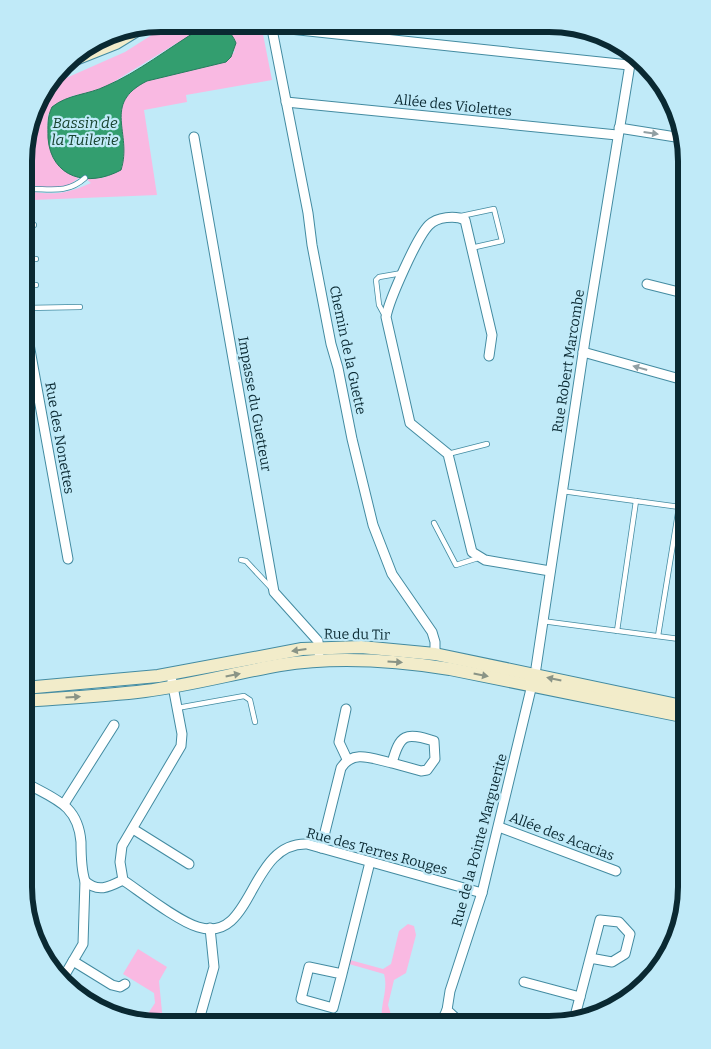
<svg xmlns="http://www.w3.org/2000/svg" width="711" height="1049" viewBox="0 0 711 1049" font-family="Bitter,serif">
  <rect width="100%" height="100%" fill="#c0eaf8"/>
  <g fill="#f9b9e2">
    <path d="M 169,24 L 261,24 L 272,80 L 186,95 L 187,102 L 144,110 L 157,195 L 33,200 L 33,192 C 57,195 68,193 91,183 L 85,178 L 102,178 L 120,171 C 133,133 101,104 147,81 L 226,62 L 235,51 L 177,43 L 107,86 L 88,93 L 72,96 L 48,114 C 46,140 52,168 79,178 C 75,180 73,183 69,185 C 59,190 38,189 29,183 C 28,150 26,113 48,86 L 125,52 Z"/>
    <path d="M 408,924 L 414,926 L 416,935 L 406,973 L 394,980 L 388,1005 L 392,1018 L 390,1025 L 383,1025 C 378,1007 389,992 384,974 L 349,964 L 350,960 L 383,969 L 391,964 L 399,931 Z"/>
    <polygon points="138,949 167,967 159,981 163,1022 167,1024 142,1023 155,1003 154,993 123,974"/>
  </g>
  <path fill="#339e6f" stroke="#277b5d" d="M 211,27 C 224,29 231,30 236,43 L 231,57 L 226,62 L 147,81 C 101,104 133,133 121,170 C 88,188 51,178 48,138 C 48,126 47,117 52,107 C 68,94 88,95 106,86 C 137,73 170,47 200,29 Z"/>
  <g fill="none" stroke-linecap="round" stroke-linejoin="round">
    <defs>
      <g id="lane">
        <path d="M 25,189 C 48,188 66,195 85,178"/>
        <polyline points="461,216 494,209 502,241 471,248"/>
        <polyline points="25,225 34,225"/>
        <polyline points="25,259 36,259"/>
        <polyline points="25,285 36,285"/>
        <polyline points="25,308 80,307"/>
        <polyline points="385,316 379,305 376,280 379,277 402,273"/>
        <polyline points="448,454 487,444"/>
        <polyline points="562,491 687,508"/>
        <polyline points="434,523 456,565 478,558"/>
        <polyline points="241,560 246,561 273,590"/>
        <polyline points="542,621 687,640"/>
        <polyline points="617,631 636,501"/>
        <polyline points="658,636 679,507"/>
        <polyline points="177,708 244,696 250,700 255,722"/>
      </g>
      <g id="street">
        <polyline points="271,24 308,213 312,245 331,344 338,368 352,439 373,525 392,574 432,632 435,642 435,654"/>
        <polyline points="271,27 629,65"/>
        <polyline points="286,102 617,135"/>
        <polyline points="619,128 682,138"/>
        <polyline points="194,137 274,592 318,641 319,653"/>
        <polyline points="647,284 683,293"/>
        <polyline points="687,295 683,293 682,283 687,264"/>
        <polyline points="25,322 68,559"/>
        <polyline points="583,352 687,381"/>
        <path d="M 489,356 L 492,335 L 465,220 C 455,215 437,217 429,225 C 417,237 389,300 386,317 L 410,423 L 448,454 L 472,552 L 485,560 L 550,571"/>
        <path d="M 172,681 L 182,734 L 181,746 L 122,846 L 120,862 L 123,880 C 142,893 178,921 198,927 C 254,945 248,842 307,844 L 482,893"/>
        <polyline points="346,709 339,742 347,759"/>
        <path d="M 24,782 C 54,799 78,804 81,842 C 81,855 81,869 85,881 C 98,893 109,887 123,880"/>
        <polyline points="64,804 114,725"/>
        <polyline points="499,827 616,871"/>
        <polyline points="133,829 189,864"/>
        <path d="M 321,848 L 341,768 C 353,749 373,759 392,763 C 400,734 405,732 434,741 L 435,759 L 427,770 L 421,771 L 392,763"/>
        <polyline points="73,961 112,985 120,987 125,984"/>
        <polyline points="342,974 333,1008 301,999 309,967 342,974 370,862"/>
        <polyline points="63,978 83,944 85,881"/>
        <polyline points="524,982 580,997"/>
        <polyline points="199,1020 214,967 210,928"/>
        <polyline points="574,1020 600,920 619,922 630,934 625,954 612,962 590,958"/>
        <polyline points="440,1025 447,1010"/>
        <polyline points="463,1025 447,1010 450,991 482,893 536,668 585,340 632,52"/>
      </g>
      <g id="secondary">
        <polyline points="68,62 116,43 142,27"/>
        <polyline points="24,688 158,676 302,649 361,647 435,654 687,707"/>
        <path d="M 24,701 C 64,698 105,696 145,691 C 191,685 235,673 280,665 C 336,656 394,660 450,669 L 687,717"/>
      </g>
    </defs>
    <use href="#lane" stroke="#438ba1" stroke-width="6"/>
    <use href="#street" stroke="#438ba1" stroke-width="11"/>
    <use href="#secondary" stroke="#438ba1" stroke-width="14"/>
    <use href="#lane" stroke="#fff" stroke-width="4.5"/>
    <use href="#street" stroke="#fff" stroke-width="9"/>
    <use href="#secondary" stroke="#f2ecca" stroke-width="12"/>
  </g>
  <defs><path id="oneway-solid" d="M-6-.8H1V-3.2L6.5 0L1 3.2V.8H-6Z" transform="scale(1.25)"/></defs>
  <g fill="#919fa3">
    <use href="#oneway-solid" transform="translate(651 133) rotate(8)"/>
    <use href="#oneway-solid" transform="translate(640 368) rotate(-164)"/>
  </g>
  <g fill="#8a9486">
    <use href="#oneway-solid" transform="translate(299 650) rotate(172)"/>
    <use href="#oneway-solid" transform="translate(395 662) rotate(4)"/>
    <use href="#oneway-solid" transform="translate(233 675) rotate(-11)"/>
    <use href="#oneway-solid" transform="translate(481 675) rotate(11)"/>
    <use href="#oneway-solid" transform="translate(554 679) rotate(-168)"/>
    <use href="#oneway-solid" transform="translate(73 697) rotate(-4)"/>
  </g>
  <g text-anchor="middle" stroke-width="4.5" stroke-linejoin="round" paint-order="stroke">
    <g font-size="14" fill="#0a2932" stroke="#c0eaf8">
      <text transform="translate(453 105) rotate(6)" y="5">Allée des Violettes</text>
      <text transform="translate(348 350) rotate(78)" y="5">Chemin de la Guette</text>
      <text transform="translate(568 361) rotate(-81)" y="5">Rue Robert Marcombe</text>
      <text transform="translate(255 404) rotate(80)" y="5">Impasse du Guetteur</text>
      <text transform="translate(60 438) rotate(80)" y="5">Rue des Nonettes</text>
      <text transform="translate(357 634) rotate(1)" y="5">Rue du Tir</text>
      <text transform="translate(562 836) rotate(21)" y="5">Allée des Acacias</text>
      <text transform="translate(479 840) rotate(-75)" y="5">Rue de la Pointe Marguerite</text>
      <text transform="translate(377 851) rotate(15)" y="5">Rue des Terres Rouges</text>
    </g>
    <g font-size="15" font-style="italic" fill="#18432f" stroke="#c0eaf8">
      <text x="85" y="128">Bassin de<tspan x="85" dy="17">la Tuilerie</tspan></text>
    </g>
  </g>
  <path d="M0 0H711V1049H0ZM161 32H549A129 129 0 0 1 678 161V887A129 129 0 0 1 549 1016H161A129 129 0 0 1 32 887V161A129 129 0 0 1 161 32Z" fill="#c0eaf8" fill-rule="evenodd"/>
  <path fill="none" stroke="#0a2932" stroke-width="6" d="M161 32H549A129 129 0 0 1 678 161V887A129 129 0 0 1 549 1016H161A129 129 0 0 1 32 887V161A129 129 0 0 1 161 32Z"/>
</svg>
